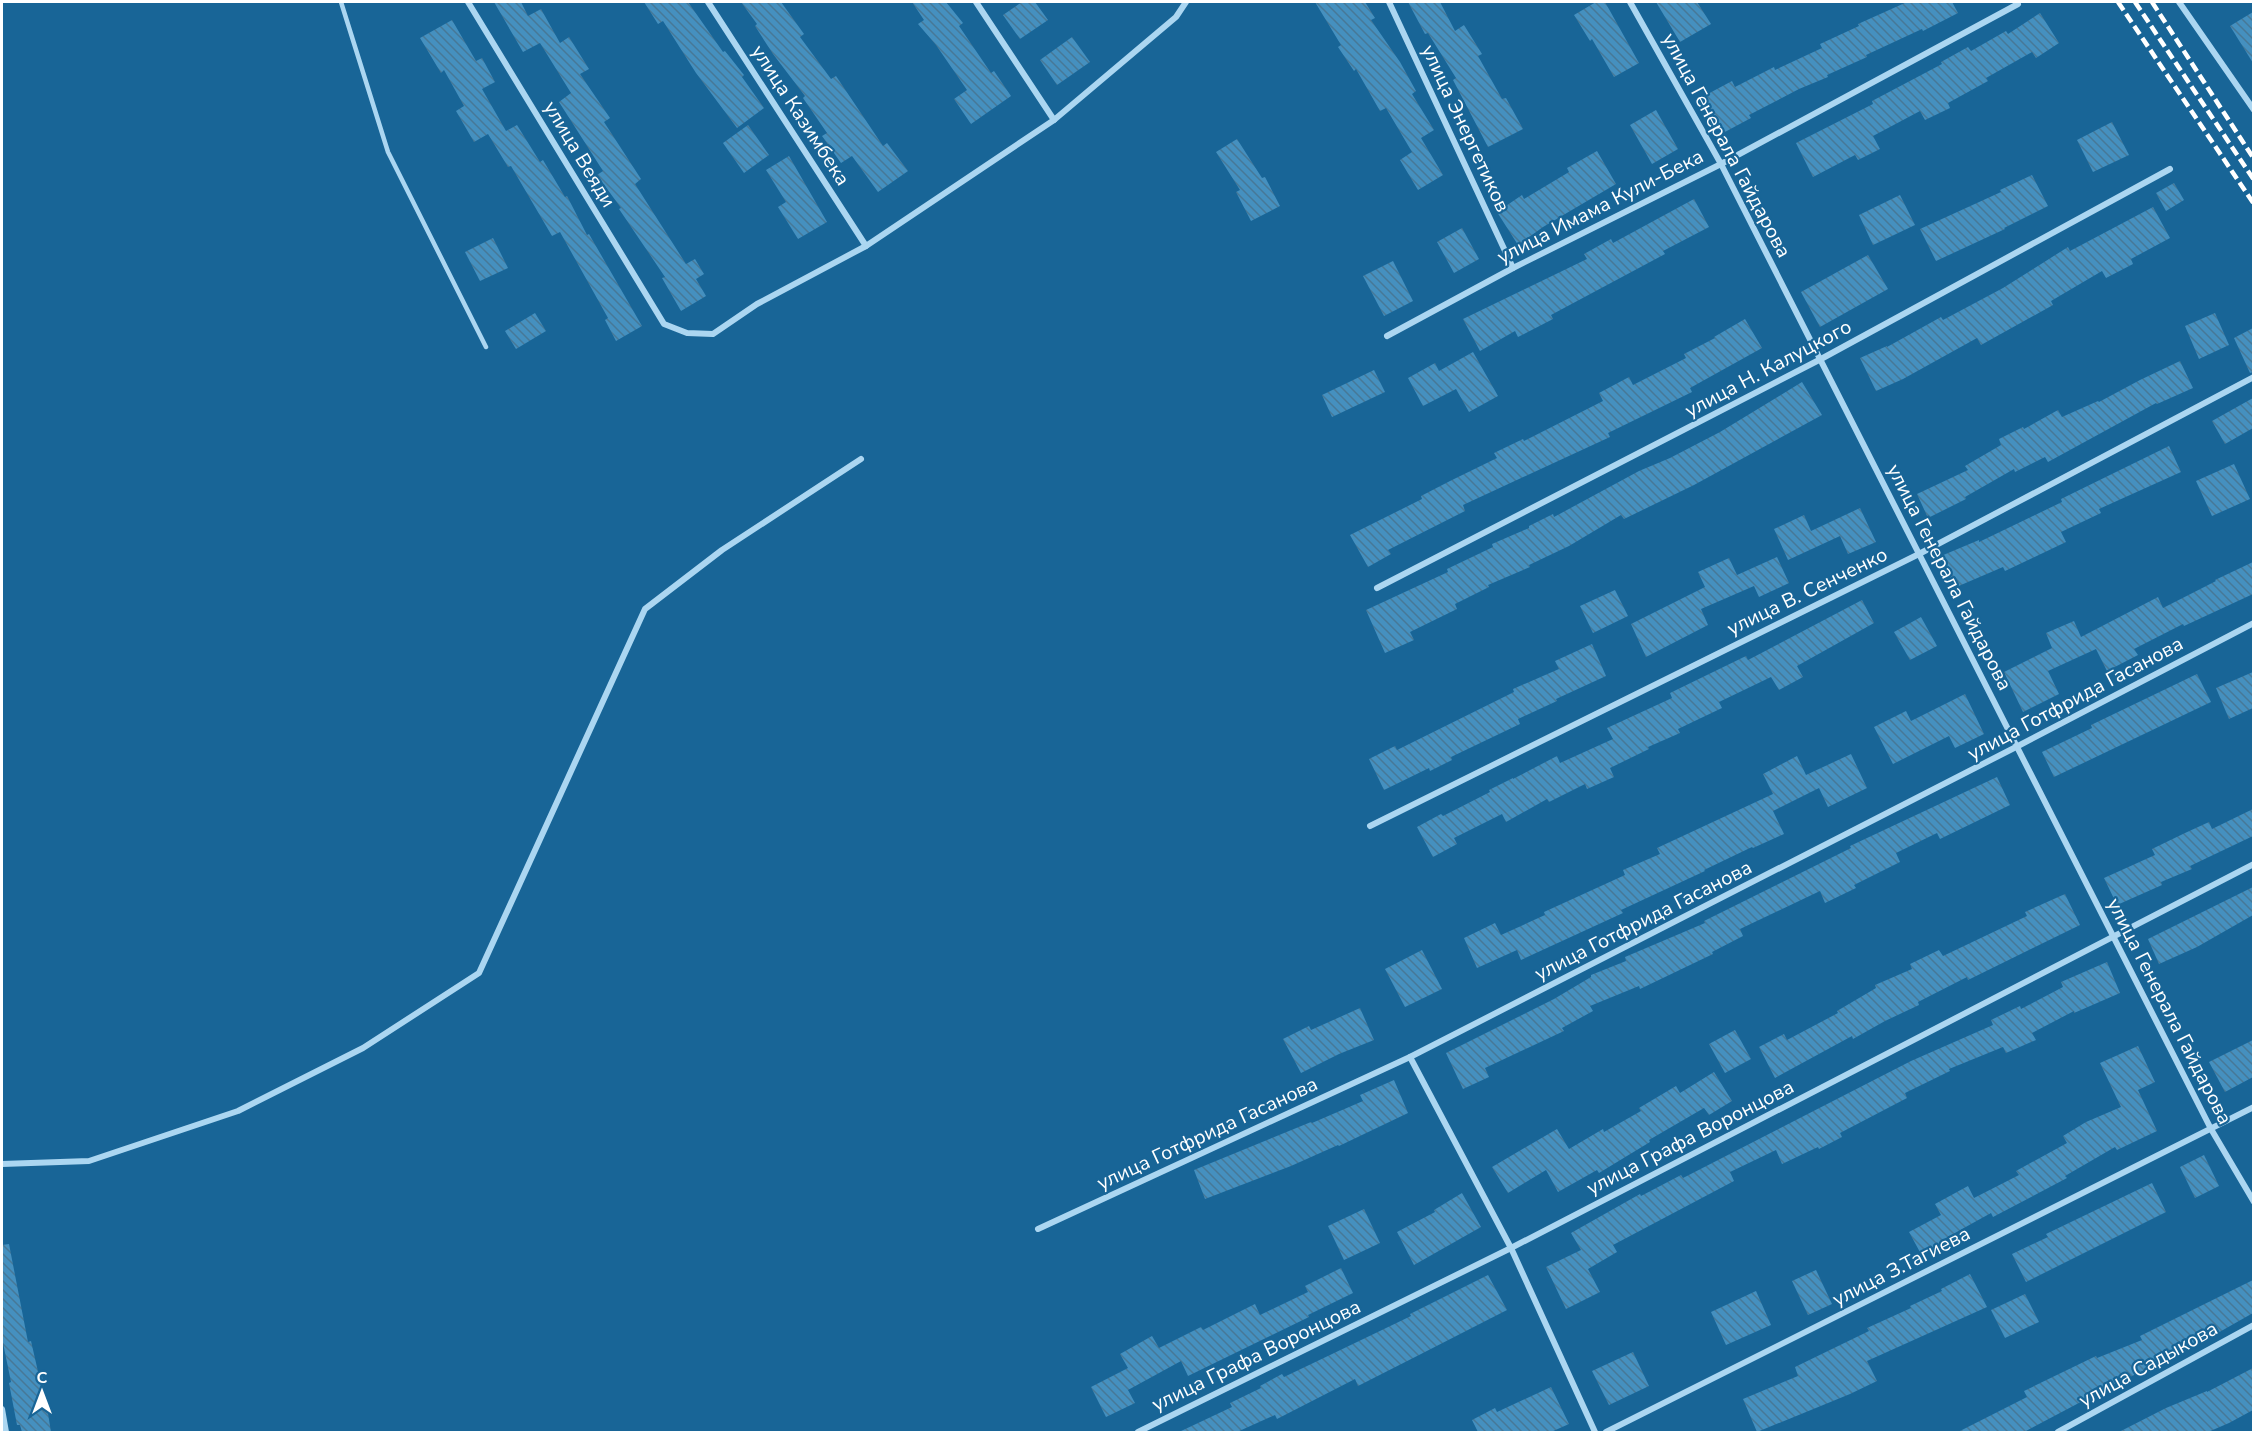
<svg xmlns="http://www.w3.org/2000/svg" width="2255" height="1434" viewBox="0 0 2255 1434" font-family="'Nunito Sans',sans-serif">
  <defs>
    <pattern id="building-back-hatch" width="6" height="6" patternUnits="userSpaceOnUse" patternTransform="scale(1.5)"><rect width="6" height="6" fill="#4590bf"/><path d="M-1 5l2 2M0 0l6 6M5-1l2 2" fill="none" stroke="#477897"/></pattern>
  </defs>
  <rect width="100%" height="100%" fill="#186597"/>
  <g fill="url(#building-back-hatch)">
    <polygon points="494,2 521,2 528,16 541,9 560,43 569,37 589,69 580,74 610,118 604,122 641,179 635,184 686,264 695,259 704,274 696,279 706,296 681,311 662,278 665,277 619,209 621,208 597,175 603,171 559,102 571,93 540,43 523,52"/>
    <polygon points="644,2 688,2 723,52 725,51 744,75 742,77 764,108 737,128 696,73 663,21 658,24"/>
    <polygon points="741,2 781,2 804,34 800,37 831,79 836,76 883,146 887,143 908,171 878,192 852,156 841,163 822,136 827,133 803,98 805,96 773,54 755,26 757,24"/>
    <polygon points="912,2 946,2 963,23 959,26 991,73 994,71 1011,96 971,124 954,99 967,90 936,45 918,24 924,20"/>
    <polygon points="1022,2 1035,2 1048,20 1020,39 1003,15"/>
    <polygon points="1315,2 1365,2 1375,18 1371,20 1400,62 1416,91 1412,94 1434,130 1421,138 1443,175 1418,190 1400,160 1412,152 1386,108 1380,111 1356,69 1354,71 1338,47 1341,45"/>
    <polygon points="1408,2 1440,2 1455,31 1464,25 1482,54 1478,56 1502,99 1506,98 1523,129 1488,147 1453,80 1456,78 1428,33 1425,34"/>
    <polygon points="1596,2 1605,2 1639,63 1614,77 1592,39 1590,41 1574,15"/>
    <polygon points="1656,2 1697,2 1711,24 1680,42"/>
    <polygon points="1907,2 1952,2 1958,13 1923,31 1922,29 1866,55 1867,57 1827,75 1828,77 1799,89 1749,115 1751,118 1723,133 1704,96 1732,81 1735,87 1774,67 1775,70 1822,48 1820,44 1859,26 1858,24"/>
    <polygon points="2253,12 2253,63 2230,26"/>
    <polygon points="2040,13 2059,43 2036,58 2032,52 1986,78 1988,81 1948,103 1950,108 1925,120 1920,111 1873,136 1880,149 1858,160 1855,155 1813,177 1796,143 1873,104 1872,101 1942,64 1941,62 1968,47 1971,51 2006,31 2008,34"/>
    <polygon points="452,20 476,61 482,58 495,82 482,89 506,131 517,125 540,162 543,160 565,197 567,196 587,235 589,234 642,326 616,341 605,320 608,318 560,232 552,236 511,166 508,167 488,134 474,142 456,111 464,106 444,70 441,73 420,38"/>
    <polygon points="1072,37 1090,62 1057,85 1040,60"/>
    <polygon points="1656,110 1678,149 1652,164 1630,125"/>
    <polygon points="2112,122 2129,155 2093,172 2077,140"/>
    <polygon points="748,125 769,155 744,173 723,143"/>
    <polygon points="1237,139 1262,178 1265,177 1280,206 1251,221 1236,192 1240,190 1216,152"/>
    <polygon points="1597,151 1616,184 1543,227 1518,245 1497,212 1522,195 1524,199 1569,172 1567,168"/>
    <polygon points="789,156 827,222 798,239 778,207 786,202 766,170"/>
    <polygon points="2032,175 2048,206 2004,228 2005,229 1936,261 1920,229 2001,192 2000,190"/>
    <polygon points="2174,183 2184,200 2166,211 2156,193"/>
    <polygon points="1900,195 1915,225 1873,245 1859,215"/>
    <polygon points="1694,199 1709,227 1663,251 1665,254 1551,315 1553,319 1518,337 1515,331 1480,351 1463,319 1587,259 1584,254 1611,239 1613,243"/>
    <polygon points="2153,207 2170,238 2131,259 2133,264 2106,278 2102,271 2051,301 2053,305 1981,345 1977,338 1903,379 1876,391 1860,358 1887,346 1887,347 1941,317 1943,320 2003,288 2068,247 2070,251"/>
    <polygon points="1462,228 1479,259 1454,273 1437,242"/>
    <polygon points="493,238 508,268 480,281 465,252"/>
    <polygon points="1868,255 1888,289 1820,327 1801,292"/>
    <polygon points="1393,261 1413,301 1384,316 1363,276"/>
    <polygon points="535,313 546,331 516,349 505,331"/>
    <polygon points="2215,313 2229,345 2199,359 2185,326"/>
    <polygon points="1745,319 1762,348 1690,388 1692,392 1608,433 1610,437 1463,505 1465,511 1388,550 1391,554 1368,567 1350,535 1422,499 1421,496 1450,481 1497,458 1494,453 1523,439 1524,441 1603,401 1599,393 1629,377 1633,385 1686,358 1684,354 1715,338 1714,337"/>
    <polygon points="2253,328 2253,372 2250,373 2234,338"/>
    <polygon points="1473,352 1498,396 1469,412 1456,389 1423,406 1408,378 1435,363 1439,371"/>
    <polygon points="2180,361 2193,388 2157,404 2156,403 2048,462 2045,457 2015,472 2014,469 1965,497 1966,499 1928,518 1917,494 1968,470 1965,466 2001,445 1999,439 2023,427 2024,429 2058,410 2062,417 2098,401 2099,402 2140,380"/>
    <polygon points="1374,370 1385,392 1332,417 1322,395"/>
    <polygon points="1802,382 1822,415 1694,485 1624,519 1621,515 1569,546 1529,565 1530,567 1488,585 1489,587 1455,604 1457,609 1410,632 1414,640 1385,653 1366,610 1448,572 1447,569 1493,547 1492,544 1529,528 1529,526 1553,514 1554,517 1639,471 1670,458 1720,432"/>
    <polygon points="2253,398 2253,428 2225,444 2212,421"/>
    <polygon points="2169,446 2181,472 2099,509 2101,513 2061,532 2066,542 2005,571 2003,567 1954,588 1941,556 1979,540 1979,542 2062,502 2061,499"/>
    <polygon points="2234,464 2250,499 2212,516 2196,481"/>
    <polygon points="1860,508 1876,542 1848,554 1840,536 1788,560 1774,529 1804,515 1811,531"/>
    <polygon points="1777,557 1789,583 1759,597 1754,586 1701,609 1708,625 1646,657 1631,624 1705,587 1698,572 1729,558 1737,575"/>
    <polygon points="2253,562 2253,594 2184,626 2183,624 2134,649 2138,655 2107,671 2096,649 2048,671 2059,694 2023,712 2004,672 2052,648 2046,633 2074,621 2081,637 2158,597 2163,608 2216,581 2215,580"/>
    <polygon points="1615,590 1628,616 1593,633 1580,606"/>
    <polygon points="1862,600 1874,623 1797,666 1803,677 1779,690 1771,677 1719,702 1722,708 1678,729 1680,733 1648,747 1649,749 1610,768 1614,777 1587,789 1585,784 1549,802 1547,799 1506,822 1502,814 1454,838 1457,844 1433,857 1417,827 1441,814 1443,816 1490,792 1489,790 1513,778 1513,779 1557,756 1560,763 1613,739 1607,728 1672,698 1670,693 1746,656 1748,660"/>
    <polygon points="1921,617 1937,646 1910,660 1894,632"/>
    <polygon points="1592,644 1606,676 1556,699 1557,701 1518,719 1520,724 1451,757 1452,760 1430,771 1429,768 1384,790 1369,759 1395,746 1397,750 1514,692 1513,689 1559,669 1555,661"/>
    <polygon points="2253,672 2253,708 2229,719 2216,688"/>
    <polygon points="2197,674 2211,702 2054,777 2042,752 2092,728 2091,725"/>
    <polygon points="1965,694 1984,734 1955,748 1949,736 1893,764 1874,727 1906,711 1911,721"/>
    <polygon points="1851,754 1867,788 1828,807 1819,788 1773,811 1784,834 1753,848 1752,847 1704,870 1705,871 1621,910 1623,913 1521,960 1517,950 1477,968 1464,938 1495,923 1501,935 1545,915 1544,912 1625,875 1623,870 1660,854 1657,848 1773,794 1763,774 1797,756 1806,775"/>
    <polygon points="1997,777 2010,805 1940,839 1937,833 1896,853 1900,862 1854,885 1856,888 1825,903 1820,891 1740,929 1743,936 1712,952 1713,954 1640,989 1639,986 1590,1006 1593,1011 1562,1028 1564,1031 1485,1068 1489,1077 1463,1089 1446,1053 1554,999 1591,977 1591,975 1626,961 1625,957 1705,923 1704,921 1851,848 1850,846"/>
    <polygon points="2253,809 2253,836 2190,866 2192,869 2161,882 2162,885 2117,905 2104,878 2155,855 2152,849 2185,833 2209,822 2212,829"/>
    <polygon points="2253,887 2253,915 2197,947 2159,964 2148,939"/>
    <polygon points="2065,894 2080,925 1968,980 1967,977 1918,1002 1919,1005 1885,1021 1853,1039 1852,1036 1775,1078 1759,1047 1784,1034 1787,1040 1838,1013 1837,1011 1876,988 1875,985 1912,969 1910,964 1939,950 1943,956 2027,916 2025,912"/>
    <polygon points="1422,950 1442,989 1405,1007 1385,969"/>
    <polygon points="2107,962 2120,993 2074,1013 2074,1011 2032,1033 2036,1040 2006,1053 2003,1047 1949,1069 1950,1071 1905,1093 1907,1098 1840,1133 1842,1137 1819,1149 1818,1147 1782,1164 1776,1150 1730,1172 1734,1181 1613,1245 1617,1252 1588,1269 1600,1292 1566,1309 1546,1267 1581,1250 1571,1233 1640,1194 1641,1196 1681,1175 1683,1178 1911,1061 1993,1025 1991,1020 2020,1006 2021,1009 2063,987 2061,982"/>
    <polygon points="1360,1008 1374,1040 1339,1054 1301,1073 1283,1039 1309,1026 1311,1030"/>
    <polygon points="1735,1030 1751,1059 1725,1073 1709,1044"/>
    <polygon points="2253,1040 2253,1077 2225,1092 2209,1062"/>
    <polygon points="2138,1046 2155,1082 2138,1090 2157,1131 2117,1150 2115,1147 2065,1176 2067,1178 1993,1217 1991,1213 1944,1239 1945,1241 1921,1254 1909,1232 1941,1215 1935,1204 1968,1186 1974,1198 2019,1175 2016,1171 2067,1143 2063,1136 2086,1122 2121,1107 2100,1063"/>
    <polygon points="1714,1072 1732,1101 1709,1115 1704,1108 1649,1140 1650,1142 1599,1173 1597,1170 1558,1192 1546,1170 1508,1193 1492,1167 1557,1129 1569,1149 1603,1129 1604,1132 1641,1111 1639,1108 1676,1086 1680,1093"/>
    <polygon points="1394,1080 1408,1113 1339,1146 1338,1145 1291,1166 1205,1199 1194,1170 1311,1122 1312,1123 1363,1101 1360,1095"/>
    <polygon points="2204,1155 2219,1186 2195,1198 2180,1167"/>
    <polygon points="2152,1183 2166,1212 2026,1282 2012,1254 2048,1237 2046,1234"/>
    <polygon points="1462,1193 1481,1227 1414,1265 1397,1232 1435,1212 1434,1210"/>
    <polygon points="1364,1209 1380,1243 1344,1260 1328,1226"/>
    <polygon points="9,1244 28,1342 31,1341 39,1376 42,1376 51,1432 22,1432 20,1425 17,1425 9,1383 11,1382 2,1338 2,1245"/>
    <polygon points="1341,1268 1353,1293 1308,1315 1309,1317 1188,1376 1181,1361 1128,1390 1135,1403 1106,1417 1091,1387 1128,1368 1120,1354 1152,1336 1159,1348 1201,1327 1203,1330 1255,1304 1260,1315 1308,1292 1305,1286"/>
    <polygon points="1816,1270 1832,1304 1808,1315 1792,1281"/>
    <polygon points="1970,1274 1987,1307 1867,1361 1877,1381 1850,1394 1757,1432 1743,1399 1798,1376 1795,1367 1869,1331 1867,1328 1911,1308 1910,1306 1942,1291 1941,1289"/>
    <polygon points="1488,1275 1507,1310 1421,1354 1358,1386 1355,1379 1277,1419 1275,1415 1237,1432 1179,1432 1232,1407 1230,1403 1261,1388 1260,1386 1282,1374 1284,1377 1330,1355 1411,1316 1410,1314"/>
    <polygon points="2253,1280 2253,1313 2193,1347 2111,1386 2024,1432 1958,1432 2027,1397 2024,1391 2096,1356 2097,1358 2142,1340 2140,1336"/>
    <polygon points="1756,1291 1771,1325 1726,1345 1711,1312"/>
    <polygon points="2025,1294 2039,1322 2005,1338 1991,1310"/>
    <polygon points="1633,1352 1649,1386 1609,1405 1592,1371"/>
    <polygon points="2253,1368 2253,1410 2229,1423 2208,1432 2119,1432 2166,1408 2207,1391 2207,1392"/>
    <polygon points="1551,1387 1569,1424 1551,1432 1478,1432 1472,1420 1495,1408 1497,1412"/>
  </g>
  <g fill="none" stroke-linecap="round" stroke-linejoin="round">
    <polyline stroke="#abd6f1" stroke-width="4.5" points="341,2 388,152 486,347"/>
    <g stroke="#abd6f1" stroke-width="6">
      <polyline points="468,2 664,324 687,333 713,334 757,304 866,246 1054,120 1176,17 1186,2"/>
      <polyline points="708,2 866,246"/>
      <polyline points="976,2 1054,120"/>
      <polyline points="1389,2 1513,268"/>
      <polyline points="1630,2 1721,164 2211,1129 2254,1202"/>
      <polyline points="2179,2 2254,110"/>
      <polyline points="1387,336 1513,268 1721,164 2018,4"/>
      <polyline points="1377,588 1821,359 2170,169"/>
      <polyline points="1370,826 1919,554 2254,377"/>
      <polyline points="1410,1057 1511,1248 1595,1432"/>
      <polyline points="2,1164 89,1161 238,1111 363,1048 479,973 645,609 722,550 861,459"/>
      <polyline points="1038,1229 1410,1057 2018,746 2254,623"/>
      <polyline points="2,1409 6,1432"/>
      <polyline points="1138,1432 1511,1248 2254,864"/>
      <polyline points="1606,1432 2254,1107"/>
      <polyline points="2058,1432 2254,1325"/>
    </g>
    <g stroke="#fff" stroke-width="4.5" stroke-dasharray="10 4.5" stroke-linecap="butt">
      <polyline points="2118,2 2254,204"/>
      <polyline points="2135,2 2254,180"/>
      <polyline points="2152,2 2254,159"/>
    </g>
  </g>
  <g text-anchor="middle" stroke-width="4.5" stroke-linejoin="round" paint-order="stroke">
    <g font-size="20" fill="#fff" stroke="#186597">
      <text transform="translate(801 115) rotate(57)" y="7">улица Казимбека</text>
      <text transform="translate(1466 128) rotate(65)" y="7">улица Энергетиков</text>
      <text transform="translate(1727 145) rotate(62)" y="7">улица Генерала Гайдарова</text>
      <text transform="translate(580 154) rotate(59)" y="7">улица Веяди</text>
      <text transform="translate(1600 206) rotate(-27)" y="7">улица Имама Кули-Бека</text>
      <text transform="translate(1768 368) rotate(-28)" y="7">улица Н. Калуцкого</text>
      <text transform="translate(1950 577) rotate(63)" y="7">улица Генерала Гайдарова</text>
      <text transform="translate(1807 591) rotate(-26)" y="7">улица В. Сенченко</text>
      <text transform="translate(2075 698) rotate(-28)" y="7">улица Готфрида Гасанова</text>
      <text transform="translate(1643 920) rotate(-27)" y="7">улица Готфрида Гасанова</text>
      <text transform="translate(2170 1011) rotate(63)" y="7">улица Генерала Гайдарова</text>
      <text transform="translate(1207 1133) rotate(-25)" y="7">улица Готфрида Гасанова</text>
      <text transform="translate(1690 1137) rotate(-27)" y="7">улица Графа Воронцова</text>
      <text transform="translate(1901 1266) rotate(-27)" y="7">улица З.Тагиева</text>
      <text transform="translate(1256 1355) rotate(-26)" y="7">улица Графа Воронцова</text>
      <text transform="translate(2148 1364) rotate(-29)" y="7">улица Садыкова</text>
    </g>
  </g>
  <rect width="2255" height="1434" fill="none" stroke="#ffffff" stroke-width="6"/>
  <g transform="translate(42 1392)" stroke="#186597" stroke-width="4.5" paint-order="stroke">
  <path d="M0-4.5L10 22L0 15L-10 22Z" fill="#ffffff"/>
  <text y="-9" font-size="16" font-weight="bold" text-anchor="middle" fill="#ffffff">С</text>
  </g>
</svg>
